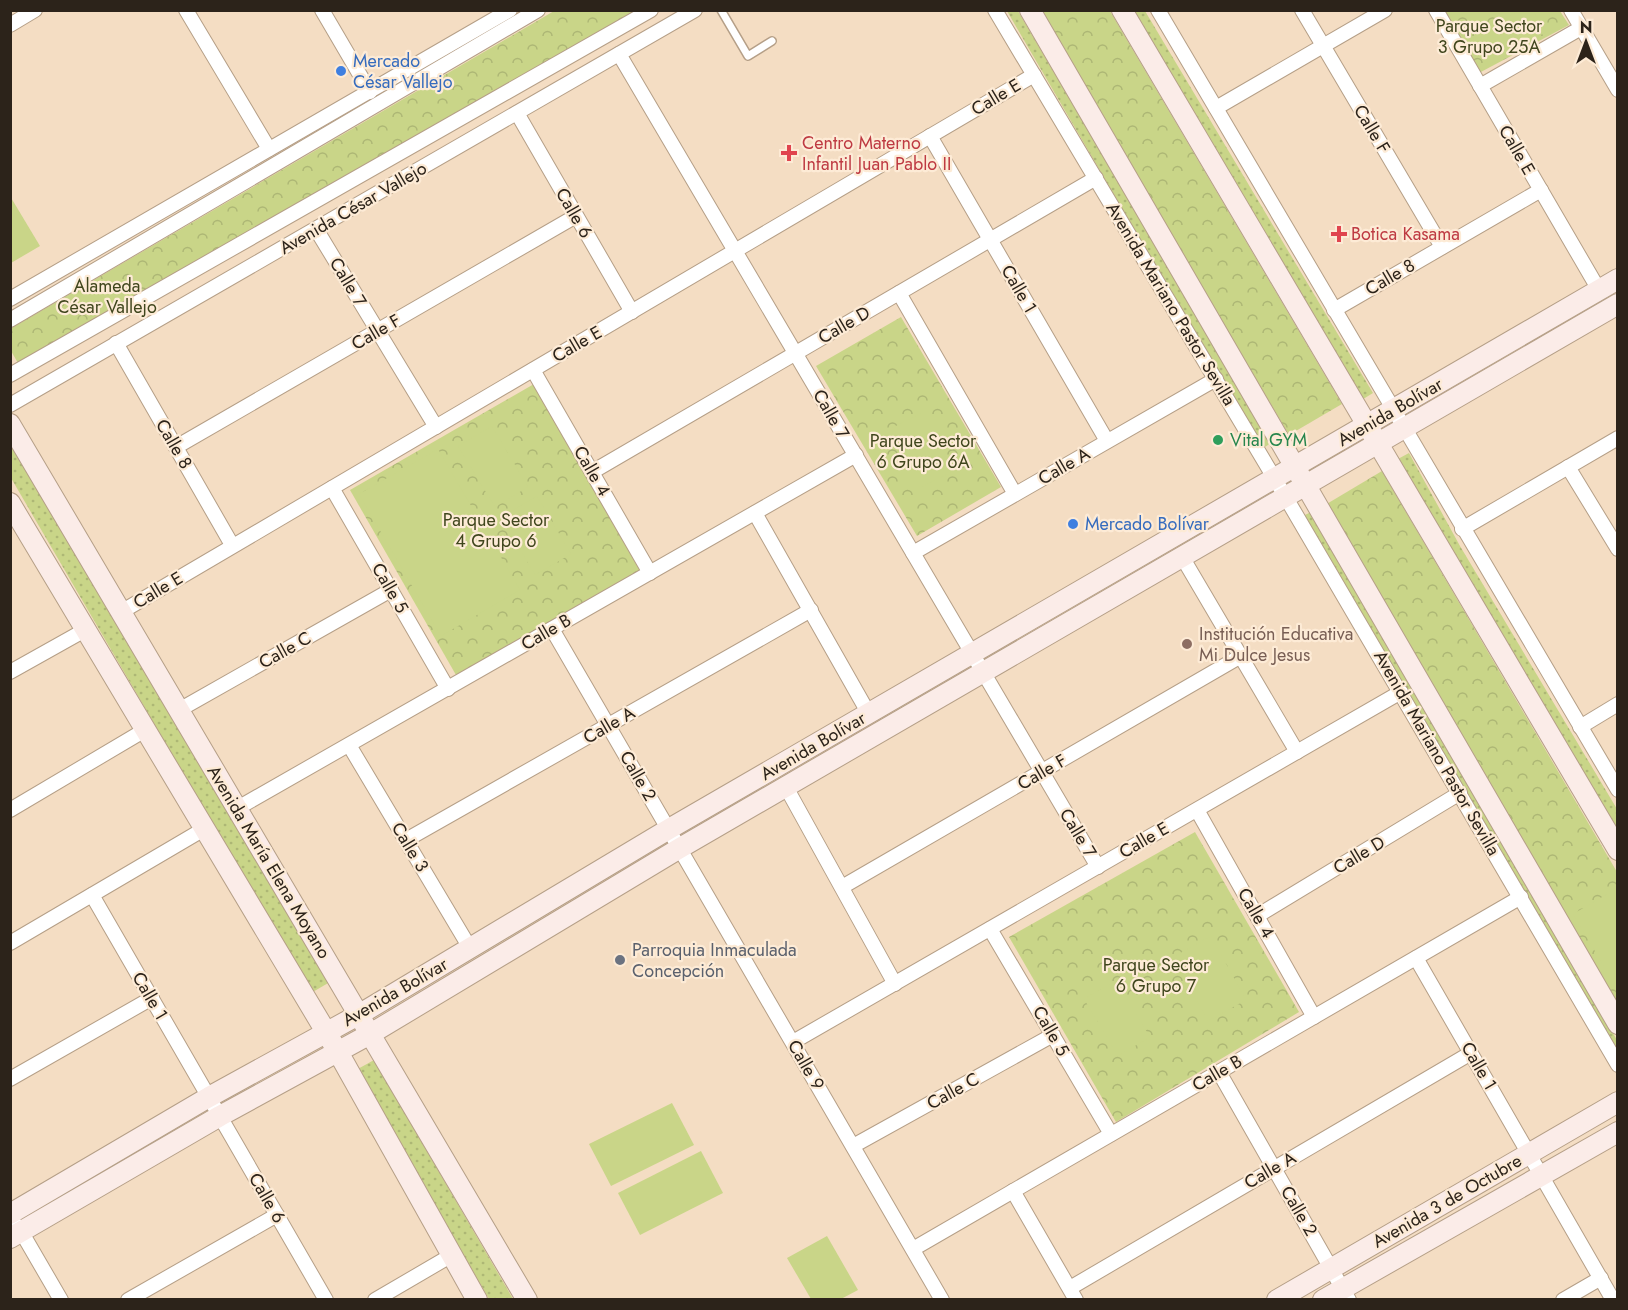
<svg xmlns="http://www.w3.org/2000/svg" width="1628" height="1310" viewBox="0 0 1628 1310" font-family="Jost,sans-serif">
  <defs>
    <pattern id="grass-dots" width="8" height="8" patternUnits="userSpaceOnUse" patternTransform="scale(1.5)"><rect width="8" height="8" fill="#c9d588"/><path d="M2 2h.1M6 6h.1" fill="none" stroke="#adb775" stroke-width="1.8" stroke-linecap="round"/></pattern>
    <pattern id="forest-crowns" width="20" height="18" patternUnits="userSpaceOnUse" patternTransform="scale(1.5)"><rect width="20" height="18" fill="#c9d588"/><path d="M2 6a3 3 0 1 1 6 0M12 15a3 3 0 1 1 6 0" fill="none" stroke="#adb775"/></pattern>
  </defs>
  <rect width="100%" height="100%" fill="#f4ddc3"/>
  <g fill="url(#grass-dots)">
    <polygon points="1007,11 1018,11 1271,443 1262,449"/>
    <polygon points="1130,11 1145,11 1373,393 1360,401"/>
    <polygon points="10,437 330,982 311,993 11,478"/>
    <polygon points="1409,453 1460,546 1617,809 1617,838 1396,460"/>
    <polygon points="1311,512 1617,1040 1617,1058 1301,517"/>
    <polygon points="374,1060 513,1299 489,1299 356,1070"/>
  </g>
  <g fill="url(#forest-crowns)">
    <polygon points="554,11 635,11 22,370 11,351 10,329"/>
    <polygon points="1039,11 1110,11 1342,404 1289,435"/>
    <polygon points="1443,11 1560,11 1569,25 1479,73"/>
    <polygon points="901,317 1001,487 917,536 816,366"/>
    <polygon points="534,384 642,570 456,675 350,490"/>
    <polygon points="1382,471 1617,872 1617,1003 1325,505"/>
    <polygon points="1195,832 1299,1012 1116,1122 1009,937"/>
  </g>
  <g fill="#c9d588">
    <polygon points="1046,11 1080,11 1054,25"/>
    <polygon points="1518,11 1533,11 1546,32 1489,65 1473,37"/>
    <polygon points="10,196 40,246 11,263 10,263"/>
    <polygon points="923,412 953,471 920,488 890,429"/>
    <polygon points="492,426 528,487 495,507 458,446"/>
    <polygon points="438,449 520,590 441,636 359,494"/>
    <polygon points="537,496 571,554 535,575 501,517"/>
    <polygon points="1609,893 1617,908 1617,976 1612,980 1573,914"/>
    <polygon points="1211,936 1246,1000 1208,1021 1173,957"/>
    <polygon points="1116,980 1150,1037 1118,1056 1084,999"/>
    <polygon points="672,1103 694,1145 611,1186 589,1144"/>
    <polygon points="701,1151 723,1193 640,1235 618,1193"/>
    <polygon points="827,1236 858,1290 841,1299 811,1299 787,1258"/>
  </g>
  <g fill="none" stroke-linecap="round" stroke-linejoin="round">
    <defs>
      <polyline id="lane" points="721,10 748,56 772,41"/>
      <g id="street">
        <polyline points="186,10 269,149"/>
        <polyline points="322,10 370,92"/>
        <polyline points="995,10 1285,496 1618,1065"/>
        <polyline points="1158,10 1618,790"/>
        <polyline points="1302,10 1442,247"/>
        <polyline points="1436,10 1599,290"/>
        <polyline points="1571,10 1618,90"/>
        <polyline points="10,25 35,10"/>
        <polyline points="619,54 1098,867"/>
        <polyline points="1480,86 1581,28"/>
        <polyline points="1216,108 1385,10"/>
        <polyline points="517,113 632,312"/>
        <polyline points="930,136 1107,441"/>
        <polyline points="316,229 436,427"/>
        <polyline points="899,293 1015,494"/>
        <polyline points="10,299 510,10"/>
        <polyline points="1334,310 1541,190"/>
        <polyline points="10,320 538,10"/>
        <polyline points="116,343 232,545"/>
        <polyline points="533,370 650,573"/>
        <polyline points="10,375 651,10"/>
        <polyline points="10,405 695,10"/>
        <polyline points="176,447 576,216"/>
        <polyline points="1568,467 1618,549"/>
        <polyline points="592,472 1096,178"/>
        <polyline points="332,488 448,689"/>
        <polyline points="755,513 869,714"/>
        <polyline points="1462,529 1618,438"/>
        <polyline points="913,553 1216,379"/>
        <polyline points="1181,555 1297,752"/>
        <polyline points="121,612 1034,75"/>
        <polyline points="552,629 942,1300"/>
        <polyline points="10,672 85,630"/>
        <polyline points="179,710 391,590"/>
        <polyline points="1580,727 1618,704"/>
        <polyline points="349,745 470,948"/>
        <polyline points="786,787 895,984"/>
        <polyline points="236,809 856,455"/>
        <polyline points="10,810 145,730"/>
        <polyline points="1197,810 1314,1017"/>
        <polyline points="406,840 811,610"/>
        <polyline points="842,887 1241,656"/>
        <polyline points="92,895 326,1300"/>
        <polyline points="1257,916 1460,793"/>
        <polyline points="990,929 1111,1134"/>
        <polyline points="10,943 204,829"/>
        <polyline points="1416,958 1613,1300"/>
        <polyline points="793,1042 1401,692"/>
        <polyline points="1219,1072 1349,1300"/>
        <polyline points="10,1079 152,998"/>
        <polyline points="853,1146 1053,1035"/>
        <polyline points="1013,1191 1076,1300"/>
        <polyline points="18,1226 61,1300"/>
        <polyline points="913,1249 1521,897"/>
        <polyline points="1070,1288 1471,1053"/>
        <polyline points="128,1300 277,1215"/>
        <polyline points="375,1300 452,1255"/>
        <polyline points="1563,1300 1601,1278"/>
      </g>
      <g id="secondary">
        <polyline points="1030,10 1618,1024"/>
        <polyline points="1122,10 1618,850"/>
        <polyline points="10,424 527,1300"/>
        <polyline points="10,503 338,1052 477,1300"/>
        <polyline points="10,1214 209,1097 360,1014 669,829 1618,279"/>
        <polyline points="10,1238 220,1116 372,1033 680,848 1618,304"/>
        <polyline points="1277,1300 1618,1102"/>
        <polyline points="1323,1300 1618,1132"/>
      </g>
    </defs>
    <use href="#lane" stroke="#b59f87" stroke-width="10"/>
    <use href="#street" stroke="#b59f87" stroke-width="16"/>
    <use href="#secondary" stroke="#b59f87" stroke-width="22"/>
    <use href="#lane" stroke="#fff" stroke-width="7"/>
    <use href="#street" stroke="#fff" stroke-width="14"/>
    <use href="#secondary" stroke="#fbece8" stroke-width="20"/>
  </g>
  <g fill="#3f7fe0" stroke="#fdebd6" stroke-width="2">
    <circle cx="341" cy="71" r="6"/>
    <circle cx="1073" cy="524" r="6"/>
  </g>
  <g fill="#e0444e" stroke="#fdebd6" stroke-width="2">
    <path d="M786 144h6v6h6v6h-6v6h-6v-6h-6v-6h6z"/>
    <path d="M1336 225h6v6h6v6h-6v6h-6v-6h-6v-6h6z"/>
  </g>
  <circle fill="#2e9e5b" stroke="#fdebd6" stroke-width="2" cx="1218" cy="440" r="6"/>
  <circle fill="#8d6e63" stroke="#fdebd6" stroke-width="2" cx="1187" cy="644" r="6"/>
  <circle fill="#6b7280" stroke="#fdebd6" stroke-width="2" cx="620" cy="960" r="6"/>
  <g text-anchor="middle" stroke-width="4.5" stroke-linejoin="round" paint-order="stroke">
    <g font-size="18" fill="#40461d" stroke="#fdebd6">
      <text x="1489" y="32">Parque Sector<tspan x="1489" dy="21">3 Grupo 25A</tspan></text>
      <text x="107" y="292">Alameda<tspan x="107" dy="21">César Vallejo</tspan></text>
      <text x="923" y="447">Parque Sector<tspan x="923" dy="21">6 Grupo 6A</tspan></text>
      <text x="496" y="526">Parque Sector<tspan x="496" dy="21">4 Grupo 6</tspan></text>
      <text x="1156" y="971">Parque Sector<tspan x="1156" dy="21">6 Grupo 7</tspan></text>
    </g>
    <g font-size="18" fill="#366cbe" stroke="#fdebd6" text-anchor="start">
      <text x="353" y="67">Mercado<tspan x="353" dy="21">César Vallejo</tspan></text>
      <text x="1085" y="530">Mercado Bolívar</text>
    </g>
    <g font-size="18" fill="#2c231a" stroke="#fdebd6">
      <text transform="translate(996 97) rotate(-31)" y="6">Calle E</text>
      <text transform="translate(1372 129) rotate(59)" y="6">Calle F</text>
      <text transform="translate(1517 150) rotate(60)" y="6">Calle E</text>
      <text transform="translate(353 208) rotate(-30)" y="6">Avenida César Vallejo</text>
      <text transform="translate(574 213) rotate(60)" y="6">Calle 6</text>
      <text transform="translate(1390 277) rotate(-30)" y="6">Calle 8</text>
      <text transform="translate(348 282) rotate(59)" y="6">Calle 7</text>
      <text transform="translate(1019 289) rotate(60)" y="6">Calle 1</text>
      <text transform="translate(1171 304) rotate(59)" y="6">Avenida Mariano Pastor Sevilla</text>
      <text transform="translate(844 325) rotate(-30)" y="6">Calle D</text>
      <text transform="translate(376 332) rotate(-30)" y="6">Calle F</text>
      <text transform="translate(577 344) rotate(-30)" y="6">Calle E</text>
      <text transform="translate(1390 412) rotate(-30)" y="6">Avenida Bolívar</text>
      <text transform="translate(831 414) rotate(60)" y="6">Calle 7</text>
      <text transform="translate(174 444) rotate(60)" y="6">Calle 8</text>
      <text transform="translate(1064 466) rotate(-30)" y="6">Calle A</text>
      <text transform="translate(592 471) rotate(60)" y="6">Calle 4</text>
      <text transform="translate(390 588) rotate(60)" y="6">Calle 5</text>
      <text transform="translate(158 590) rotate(-31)" y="6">Calle E</text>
      <text transform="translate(546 632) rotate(-30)" y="6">Calle B</text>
      <text transform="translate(285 650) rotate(-29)" y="6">Calle C</text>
      <text transform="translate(609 725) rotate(-30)" y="6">Calle A</text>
      <text transform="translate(813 746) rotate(-30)" y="6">Avenida Bolívar</text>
      <text transform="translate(1437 753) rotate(60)" y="6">Avenida Mariano Pastor Sevilla</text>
      <text transform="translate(1042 772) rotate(-30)" y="6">Calle F</text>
      <text transform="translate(638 776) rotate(60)" y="6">Calle 2</text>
      <text transform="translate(1078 833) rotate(59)" y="6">Calle 7</text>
      <text transform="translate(1144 840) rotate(-30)" y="6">Calle E</text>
      <text transform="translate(410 847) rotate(59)" y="6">Calle 3</text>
      <text transform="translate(1359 855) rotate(-31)" y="6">Calle D</text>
      <text transform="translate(269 862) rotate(59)" y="6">Avenida María Elena Moyano</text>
      <text transform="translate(1256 913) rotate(60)" y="6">Calle 4</text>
      <text transform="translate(395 992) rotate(-30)" y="6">Avenida Bolívar</text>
      <text transform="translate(150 996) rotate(60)" y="6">Calle 1</text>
      <text transform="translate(1051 1031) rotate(60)" y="6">Calle 5</text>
      <text transform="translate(806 1065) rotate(60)" y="6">Calle 9</text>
      <text transform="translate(1479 1066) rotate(60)" y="6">Calle 1</text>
      <text transform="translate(1217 1073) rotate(-30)" y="6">Calle B</text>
      <text transform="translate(953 1091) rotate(-29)" y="6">Calle C</text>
      <text transform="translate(1270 1170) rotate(-30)" y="6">Calle A</text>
      <text transform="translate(267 1198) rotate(60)" y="6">Calle 6</text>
      <text transform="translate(1447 1201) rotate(-30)" y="6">Avenida 3 de Octubre</text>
      <text transform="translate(1299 1211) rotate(60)" y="6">Calle 2</text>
    </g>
    <g font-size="18" fill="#be3a42" stroke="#fdebd6" text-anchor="start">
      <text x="802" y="149">Centro Materno<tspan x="802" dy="21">Infantil Juan Pablo II</tspan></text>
      <text x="1351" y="240">Botica Kasama</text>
    </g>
    <g font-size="18" fill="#27864d" stroke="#fdebd6" text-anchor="start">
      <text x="1230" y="446">Vital GYM</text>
    </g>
    <g font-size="18" fill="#785e54" stroke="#fdebd6" text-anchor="start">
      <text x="1199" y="640">Institución Educativa<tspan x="1199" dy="21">Mi Dulce Jesus</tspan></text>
    </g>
    <g font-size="18" fill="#5b616d" stroke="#fdebd6" text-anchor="start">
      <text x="632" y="956">Parroquia Inmaculada<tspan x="632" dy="21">Concepción</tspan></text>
    </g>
  </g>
  <rect width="1628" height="1310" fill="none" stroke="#2c231a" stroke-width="24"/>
  <g transform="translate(1586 42)" stroke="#fdebd6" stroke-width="4.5" paint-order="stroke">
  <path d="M0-4.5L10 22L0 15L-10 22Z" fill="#2c231a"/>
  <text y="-9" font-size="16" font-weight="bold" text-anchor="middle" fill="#2c231a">N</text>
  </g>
</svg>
